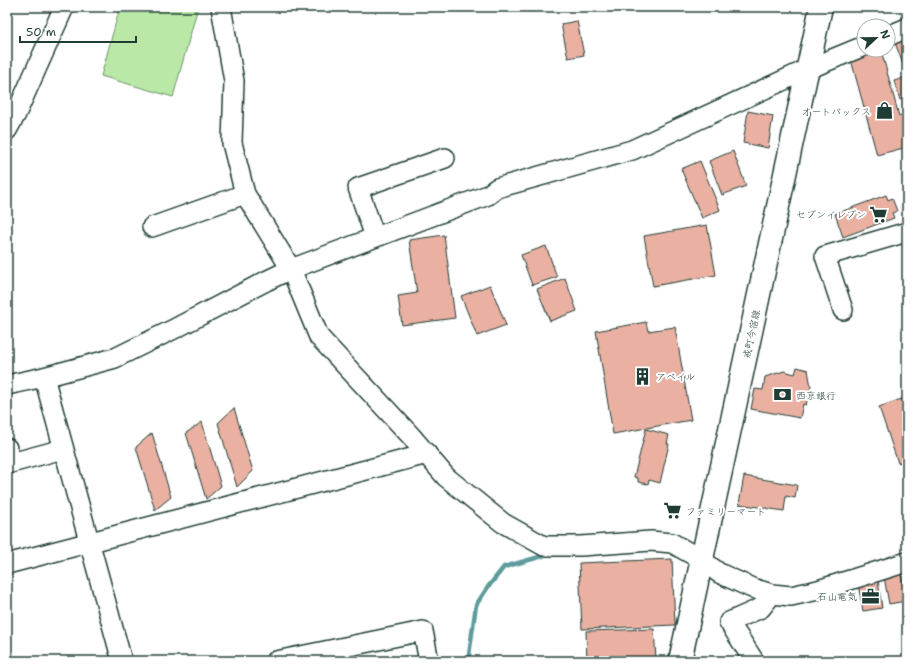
<svg xmlns="http://www.w3.org/2000/svg" width="914" height="668" viewBox="0 0 914 668" font-family="'Shantell Sans','Klee One',sans-serif">
  <rect width="100%" height="100%" fill="#fff"/>
  <filter id="ink" filterUnits="userSpaceOnUse"><feTurbulence type="fractalNoise" baseFrequency=".025" numOctaves="2"/><feDisplacementMap in="SourceGraphic" scale="8" xChannelSelector="R" yChannelSelector="G"/><feConvolveMatrix kernelMatrix="1 2 1 2 8 2 1 2 1" color-interpolation-filters="sRGB"/></filter>
  <g filter="url(#ink)">
    <polygon fill="#bae8a6" stroke="#6c926d" points="120,7 198,7 173,97 101,76"/>
    <g fill="none" stroke-linecap="round" stroke-linejoin="round">
      <polyline stroke="#5f9b9b" stroke-width="4.5" points="470,661 469,655 476,605 488,587 504,567 543,556"/>
    </g>
    <g fill="#eab1a3" stroke="#1f3d34">
      <polygon points="577,21 584,55 568,58 561,24"/>
      <polygon points="907,35 907,75 894,40"/>
      <polygon points="871,50 881,50 899,116 907,113 907,147 877,155 850,56"/>
      <polygon points="907,77 907,97 900,100 894,81"/>
      <polygon points="748,111 773,116 768,148 743,143"/>
      <polygon points="733,151 746,186 722,195 709,161"/>
      <polygon points="700,161 720,210 702,218 681,169"/>
      <polygon points="886,195 888,200 892,198 897,211 892,213 894,218 843,237 835,214"/>
      <polygon points="707,225 716,275 653,286 644,236"/>
      <polygon points="444,235 455,318 402,325 398,296 417,293 409,240"/>
      <polygon points="546,246 557,277 532,285 521,255"/>
      <polygon points="565,278 577,311 550,321 537,289"/>
      <polygon points="490,285 506,325 477,336 461,296"/>
      <polygon points="646,322 648,331 675,327 691,420 613,434 596,331"/>
      <polygon points="797,367 808,370 811,387 806,405 803,404 800,418 751,409 755,389 763,390 765,377 784,371 795,374"/>
      <polygon points="907,397 907,460 898,463 879,407"/>
      <polygon points="234,408 253,471 237,487 218,423"/>
      <polygon points="202,422 221,486 206,499 186,433"/>
      <polygon points="646,429 669,435 667,444 669,444 660,483 649,480 648,484 638,482 638,478 634,477"/>
      <polygon points="152,433 171,497 155,510 136,447"/>
      <polygon points="744,476 797,485 795,498 786,496 784,511 739,504"/>
      <polygon points="672,559 675,625 582,629 579,563"/>
      <polygon points="901,574 906,601 889,604 884,577"/>
      <polygon points="878,580 882,608 863,611 858,584"/>
      <polygon points="654,629 656,659 640,660 640,661 587,661 586,631"/>
    </g>
    <g fill="none" stroke-linecap="round" stroke-linejoin="round">
      <defs>
        <g id="street">
          <polyline points="221,7 234,81 232,143 245,194 291,269 319,337 411,436 446,477 503,523 544,546 581,546 651,541 672,543 702,560 719,573 752,588 772,594 791,596 818,590 907,562"/>
          <polyline points="888,36 907,28"/>
          <polyline points="7,130 16,114 64,7"/>
          <polyline points="152,227 245,194"/>
          <polyline points="375,237 358,188 445,158"/>
          <polyline points="843,310 825,256 907,232"/>
          <polyline points="44,377 122,661"/>
          <polyline points="7,385 44,377 115,358 176,328 266,281 291,269 488,195 497,188 632,150 808,69 864,46"/>
          <polyline points="7,448 11,463 63,449"/>
          <polyline points="7,564 427,454"/>
          <polyline points="276,661 423,631 429,661"/>
          <polyline points="754,661 729,622 761,608 772,594"/>
        </g>
        <polyline id="secondary" points="680,661 821,7"/>
      </defs>
      <use href="#street" stroke="#1f3d34" stroke-width="22"/>
      <use href="#secondary" stroke="#1f3d34" stroke-width="25"/>
      <use href="#street" stroke="#fff" stroke-width="19"/>
      <use href="#secondary" stroke="#fff" stroke-width="22"/>
    </g>
  </g>
  <defs>
    <symbol id="shop-bare" viewBox="-9 -9 18 18"><path d="M-5-2.5h2.3a2.7 3.5 0 0 1 5.4 0H5L5.5 6h-11ZM-1.5-2.5h3a1.5 2.3 0 0 0-3 0Z" fill="#1f3d34" stroke="#fff" stroke-width="2.5" paint-order="stroke"/></symbol>
    <symbol id="supermarket-bare" viewBox="-9 -9 18 18"><path d="M-6-5.5h2.5l.6 2H6L4.5 2H-2.5L-4.4-4H-6ZM-1.5 3.2a1.3 1.3 0 1 0 .1 0ZM3 3.2a1.3 1.3 0 1 0 .1 0Z" fill="#1f3d34" stroke="#fff" stroke-width="2.5" paint-order="stroke"/></symbol>
    <symbol id="building-bare" viewBox="-9 -9 18 18"><path d="M-4-6H4V6H1V3H-1V6H-4ZM-2.5-4.3h1.7v1.8h-1.7ZM.8-4.3h1.7v1.8H.8ZM-2.5-1h1.7V.8h-1.7ZM.8-1h1.7V.8H.8Z" fill="#1f3d34" stroke="#fff" stroke-width="2.5" paint-order="stroke"/></symbol>
    <symbol id="bank-bare" viewBox="-9 -9 18 18"><path d="M-6-4H6V4H-6ZM0-2.3a2.3 2.3 0 1 0 0 4.6a2.3 2.3 0 1 0 0-4.6Z" fill="#1f3d34" stroke="#fff" stroke-width="2.5" paint-order="stroke"/></symbol>
    <symbol id="office-bare" viewBox="-9 -9 18 18"><path d="M-6-3h4V-5.5h4V-3h4V5H-6ZM-1-4.5V-3h2v-1.5ZM-6 0V1H6V0Z" fill="#1f3d34" stroke="#fff" stroke-width="2.5" paint-order="stroke"/></symbol>
  </defs>
  <g fill-rule="evenodd">
    <use href="#shop-bare" x="872" y="98" width="25" height="25"/>
    <use href="#supermarket-bare" x="866" y="202" width="25" height="25"/>
    <use href="#building-bare" x="630" y="364" width="25" height="25"/>
    <use href="#bank-bare" x="770" y="382" width="25" height="25"/>
    <use href="#supermarket-bare" x="660" y="498" width="25" height="25"/>
    <use href="#office-bare" x="858" y="584" width="25" height="25"/>
  </g>
  <g text-anchor="middle" stroke-width="4" stroke-linejoin="round" paint-order="stroke">
    <g font-size="10" fill="#1f3d34" stroke="#fff" text-anchor="end">
      <text x="871" y="115">オートバックス</text>
      <text x="866" y="218">セブンイレブン</text>
      <text x="656" y="380" text-anchor="start">アベイル</text>
      <text x="796" y="399" text-anchor="start">西京銀行</text>
      <text x="686" y="515" text-anchor="start">ファミリーマート</text>
      <text x="857" y="600">石山電気</text>
    </g>
    <g font-size="10" fill="#1f3d34" stroke="#fff">
      <text transform="translate(751 334) rotate(-78)" y="4">戒町今宿線</text>
    </g>
  </g>
  <rect width="914" height="668" fill="none" stroke="#fff" stroke-width="24"/>
  <rect x="12" y="12" width="890" height="644" fill="none" stroke="#1f3d34" stroke-width="1.5" filter="url(#ink)"/>
  <g transform="translate(876 38) rotate(68)"><circle r="19" fill="#ffffff" stroke="#a5b1ae"/>
  <path d="M0-3L7 15L0 10L-7 15Z" fill="#1f3d34"/>
  <text y="-6" font-size="11" font-weight="bold" text-anchor="middle" fill="#1f3d34">N</text>
  </g>
  <path d="M20 36v6h116v-6" fill="none" stroke="#1f3d34" stroke-width="2"/>
  <text x="26" y="36" font-size="12" fill="#1f3d34" stroke="#ffffff" stroke-width="3" paint-order="stroke">50 m</text>
</svg>
